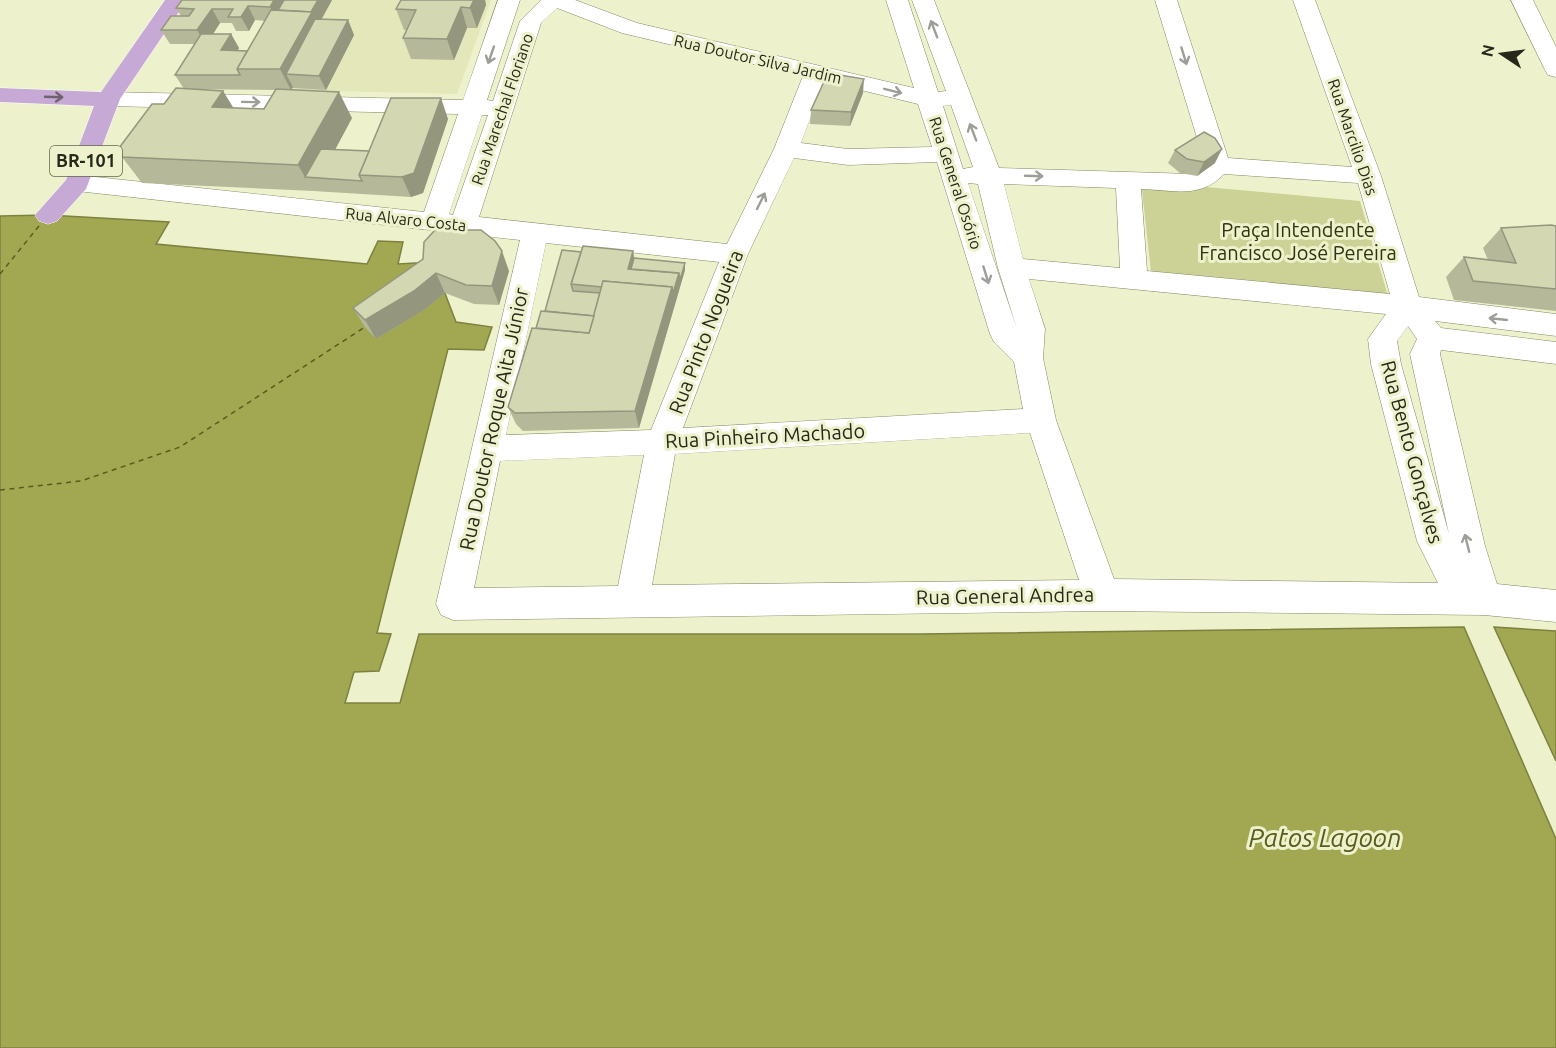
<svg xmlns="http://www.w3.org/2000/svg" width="1556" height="1048" viewBox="0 0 1556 1048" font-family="Ubuntu,sans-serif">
  <rect width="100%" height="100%" fill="#eef2cc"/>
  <polygon fill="#e3e7ba" points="332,0 491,0 457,94 291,90 322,33 316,31"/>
  <polygon fill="#ccd195" points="1141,181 1360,201 1388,296 1151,272"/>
  <g fill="#a2a751" stroke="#7d8140" stroke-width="1.5">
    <polygon points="48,215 169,222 156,244 367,264 378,241 403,242 398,264 433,262 456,322 492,327 484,350 448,349 377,633 391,634 379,671 354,672 345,703 400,703 419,634 920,634 1464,627 1556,839 1556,1048 0,1048 0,216"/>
    <polygon points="1494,627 1556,631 1556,761"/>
  </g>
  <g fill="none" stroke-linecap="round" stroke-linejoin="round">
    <g stroke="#595c1d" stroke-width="1.5" stroke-dasharray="5 4.5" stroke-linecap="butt">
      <polyline points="0,274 43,221"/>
      <polyline points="0,490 81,481 180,447 365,327"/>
    </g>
    <defs>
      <g id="minor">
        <path d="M 498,0 L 520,0 L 487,100 L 493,101 L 520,21 L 541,0 L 575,0 L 637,23 L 914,88 L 886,0 L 908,0 L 938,92 L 946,91 L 912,0 L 934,0 L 999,168 L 1192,174 L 1205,164 L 1155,0 L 1177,0 L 1228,158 L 1352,167 L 1293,0 L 1315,0 L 1381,176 L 1419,297 L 1556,314 L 1556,336 L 1435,321 L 1441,328 L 1556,342 L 1556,364 L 1441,350 L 1440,354 L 1485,546 L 1497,584 L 1556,590 L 1556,622 L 1484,615 L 1102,611 L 453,620 L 441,615 L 436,604 L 520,240 L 77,191 L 68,189 L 64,183 L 68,177 L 77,175 L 424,212 L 458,114 L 108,106 L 100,104 L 96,99 L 100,94 L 108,92 L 463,100 ZM 557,8 L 622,33 L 803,76 L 774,149 L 727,244 L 479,217 L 541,23 ZM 824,81 L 918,104 L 932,147 L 848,149 L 801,143 ZM 951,105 L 973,167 L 963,169 L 943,106 ZM 482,115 L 488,115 L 453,215 L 449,214 ZM 794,158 L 848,165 L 937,162 L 990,334 L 994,342 L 1014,362 L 1023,409 L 683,428 L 748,254 ZM 1224,174 L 1358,183 L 1390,294 L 1147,271 L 1141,189 C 1173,190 1201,199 1224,174 ZM 968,183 L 978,184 L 998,268 L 1017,329 ZM 1004,184 L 1116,188 L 1120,268 L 1023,259 ZM 546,243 L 719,262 L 651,430 L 506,435 ZM 1029,279 L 1386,314 L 1368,339 L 1371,364 L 1417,541 L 1438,583 L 1114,579 L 1056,420 L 1043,358 L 1045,329 ZM 1408,326 L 1417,339 L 1410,354 L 1449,534 L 1401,364 L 1397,341 ZM 1030,433 L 1079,580 L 652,585 L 675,454 ZM 644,455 L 618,586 L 474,588 L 500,461 Z"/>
        <polygon points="1511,0 1533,0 1556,47 1556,77 1548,75 1545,70"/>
      </g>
      <polygon id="major" points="165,0 187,0 120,99 86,189 57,221 48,224 39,221 35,215 66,180 94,106 0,102 0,88 101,92"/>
    </defs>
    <use href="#minor" stroke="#838663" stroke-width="1"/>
    <use href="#major" stroke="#fff" stroke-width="1"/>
    <use href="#minor" fill="#fff" fill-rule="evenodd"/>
    <use href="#major" fill="#c6a9d4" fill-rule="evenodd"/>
  </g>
  <g fill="#b5b999" fill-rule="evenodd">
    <path d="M 182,0 L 332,0 L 322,19 L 348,20 L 354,35 L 326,90 L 293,88 L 293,87 L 291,90 L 352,118 L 335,149 L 369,151 L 448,119 L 423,193 L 411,197 L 313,191 L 142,183 L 122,157 L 164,104 L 184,89 L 175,75 L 195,44 L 170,44 L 161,30 L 181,16 L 176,8 ZM 255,20 L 265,21 L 247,51 L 237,51 L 239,48 L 231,34 L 213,34 L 220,23 L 232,23 L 236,31 L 249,31 ZM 185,89 L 276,90 L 264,109 L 233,108 L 223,91 Z"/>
    <polygon points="401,0 485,0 486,5 477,28 467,28 454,60 411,59 403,38 407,30 404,30 396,9"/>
    <polygon points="863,93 850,126 810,124 811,110"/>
    <polygon points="1175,150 1215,163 1197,176 1180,173 1168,163"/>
    <polygon points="1556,226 1556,311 1454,300 1446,277 1464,257 1488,260 1483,248 1501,228"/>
    <polygon points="633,251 634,258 685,270 639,428 523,431 516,424 508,407 536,328 545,311 581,252"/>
    <polygon points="423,259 509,271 499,305 474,304 445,293 424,310 376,339 365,327 353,308"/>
  </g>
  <g fill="#94967d">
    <polygon points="274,0 290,0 275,16 270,7"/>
    <polygon points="318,0 332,0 318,25 286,74 293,87 291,90 280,69"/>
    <polygon points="474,0 485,0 486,5 477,28 470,8"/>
    <polygon points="248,6 255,20 249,31 241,17"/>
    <polygon points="461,7 467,28 454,60 447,39"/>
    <polygon points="212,9 220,23 206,45 197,30"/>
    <polygon points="348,20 354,35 326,90 319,76"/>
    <polygon points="231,34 239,48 229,65 221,50"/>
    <polygon points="864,79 863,93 850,126 851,112"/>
    <polygon points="223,91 239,117 212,107"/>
    <polygon points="339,92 352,118 320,178 305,177 298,165"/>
    <polygon points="441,98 448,119 423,193 411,197 402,177"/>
    <polygon points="1222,149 1215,163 1197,176 1204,162"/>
    <polygon points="502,251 509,271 499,305 492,286"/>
    <polygon points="633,251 635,264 633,275 628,269"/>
    <polygon points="685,263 685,270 639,428 635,411 672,287"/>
    <polygon points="436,273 445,293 424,310 376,339 365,320"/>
  </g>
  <g fill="#d3d7b2" stroke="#94967d" stroke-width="1.5">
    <polygon points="182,0 274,0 270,7 248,6 241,17 228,17 233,9 212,9 197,30 161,30 171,16 189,16 194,9 176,8"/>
    <polygon points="284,0 318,0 311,12 278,10"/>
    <polygon points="401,0 474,0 470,8 461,7 447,39 403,38 416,10 396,9"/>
    <polygon points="271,10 312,12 280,69 237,69"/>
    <polygon points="315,19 348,20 319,76 286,74"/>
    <polygon points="201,34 231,34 221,50 247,51 237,69 240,75 175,75"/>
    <polygon points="828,73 864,79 851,112 811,110"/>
    <polygon points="176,88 223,91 212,107 264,109 276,89 339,92 298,165 122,157 119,148 152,104 164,104"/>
    <polygon points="391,98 441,98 414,173 402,177 359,175"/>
    <polygon points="1204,132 1215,138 1222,149 1204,162 1187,159 1175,150"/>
    <polygon points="321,149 369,151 359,175 362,181 305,177"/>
    <polygon points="1551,225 1556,226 1556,289 1473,281 1464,257 1516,263 1501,228"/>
    <polygon points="435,230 481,230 495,241 502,251 492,286 466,285 436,273 414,291 365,320 353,308 423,259 424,242"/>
    <polygon points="583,246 633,251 628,269 679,273 673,293 672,287 603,281 602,287 571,284"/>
    <polygon points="562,250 581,252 571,284 573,291 600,293 594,316 545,311"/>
    <polygon points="634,258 685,263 680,280 679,273 631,269"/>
    <polygon points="603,281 672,287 635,411 515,413 508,407 532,328 589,333"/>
    <polygon points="541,311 594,316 589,333 536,328"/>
  </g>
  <defs><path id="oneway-shaft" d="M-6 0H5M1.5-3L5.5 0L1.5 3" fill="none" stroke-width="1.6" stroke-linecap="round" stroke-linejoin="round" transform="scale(1.5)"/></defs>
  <g stroke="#9e9e98">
    <use href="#oneway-shaft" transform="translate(934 29) rotate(-111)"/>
    <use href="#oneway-shaft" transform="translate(491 55) rotate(109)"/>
    <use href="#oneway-shaft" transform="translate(1184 56) rotate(73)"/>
    <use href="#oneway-shaft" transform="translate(893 91) rotate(14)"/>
    <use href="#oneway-shaft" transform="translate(251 102) rotate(1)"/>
    <use href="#oneway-shaft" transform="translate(973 132) rotate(-111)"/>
    <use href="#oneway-shaft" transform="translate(1034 176) rotate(2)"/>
    <use href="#oneway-shaft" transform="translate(761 201) rotate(-64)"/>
    <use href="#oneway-shaft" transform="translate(986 275) rotate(73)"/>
    <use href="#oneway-shaft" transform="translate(1498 319) rotate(-174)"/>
    <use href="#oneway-shaft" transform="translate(1467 543) rotate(-104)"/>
  </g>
  <use stroke="#6f626e" href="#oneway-shaft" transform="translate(54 97) rotate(2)"/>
  <g text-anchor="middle" stroke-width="6" stroke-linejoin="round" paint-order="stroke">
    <g font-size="16" fill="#27281a" stroke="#eef2cc">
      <text transform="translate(758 59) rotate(13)" y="6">Rua Doutor Silva Jardim</text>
      <text transform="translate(502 109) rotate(-71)" y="6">Rua Marechal Floriano</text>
      <text transform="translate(1353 137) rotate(71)" y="6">Rua Marcilio Dias</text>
      <text transform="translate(956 183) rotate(72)" y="6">Rua General Osório</text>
      <text transform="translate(406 219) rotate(6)" y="6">Rua Alvaro Costa</text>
    </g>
    <rect fill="#eef2cc" stroke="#63654f" stroke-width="1.5" x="50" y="146" width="72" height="30" rx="4.5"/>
    <g font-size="18" font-weight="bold" fill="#27281a">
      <text x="86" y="167">BR-101</text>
    </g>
    <g font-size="20" fill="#31330d" stroke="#eef2cc">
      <text x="1298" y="237">Praça Intendente<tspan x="1298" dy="23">Francisco José Pereira</tspan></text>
    </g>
    <g font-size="20" fill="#27281a" stroke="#eef2cc">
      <text transform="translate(706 332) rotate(-69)" y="7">Rua Pinto Nogueira</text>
      <text transform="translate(494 419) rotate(-78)" y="7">Rua Doutor Roque Aita Júnior</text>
      <text transform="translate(765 436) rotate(-3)" y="7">Rua Pinheiro Machado</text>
      <text transform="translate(1412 452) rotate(75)" y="7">Rua Bento Gonçalves</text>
      <text transform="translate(1005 596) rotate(-1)" y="7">Rua General Andrea</text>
    </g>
    <g font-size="26" font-style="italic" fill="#595c1d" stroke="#eef2cc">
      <text x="1325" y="847">Patos Lagoon</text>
    </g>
  </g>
  <g transform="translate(1502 54) rotate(283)" stroke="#eef2cc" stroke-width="4.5" paint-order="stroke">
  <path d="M0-4.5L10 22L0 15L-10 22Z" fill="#27281a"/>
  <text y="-9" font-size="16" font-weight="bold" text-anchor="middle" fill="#27281a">N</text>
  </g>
</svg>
